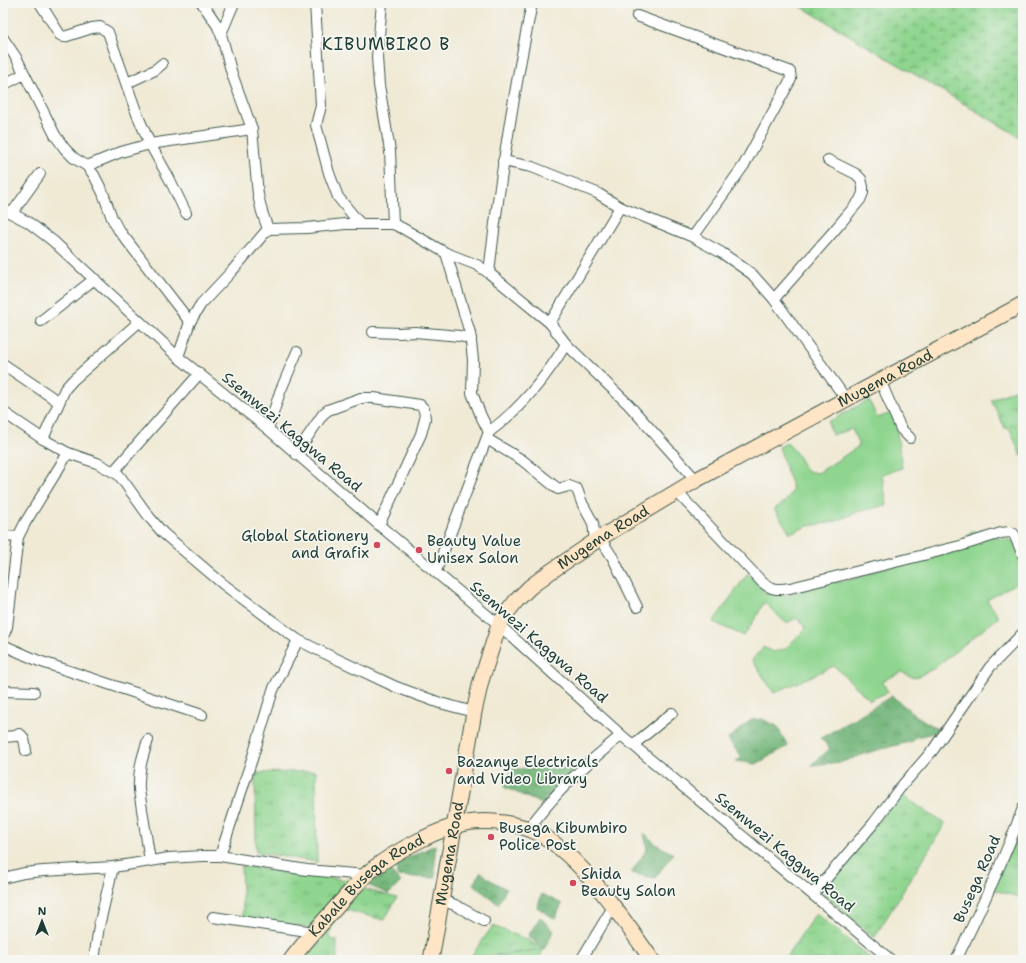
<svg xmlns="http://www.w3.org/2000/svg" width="1026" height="963" viewBox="0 0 1026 963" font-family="'Shantell Sans',sans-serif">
  <defs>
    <pattern id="grass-tufts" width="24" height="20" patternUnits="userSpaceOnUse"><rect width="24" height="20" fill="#8fd58f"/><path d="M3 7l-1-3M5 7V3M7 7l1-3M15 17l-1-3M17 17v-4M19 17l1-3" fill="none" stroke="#74ae76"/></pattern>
    <pattern id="forest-crowns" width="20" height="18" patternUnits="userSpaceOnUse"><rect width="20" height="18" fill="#73b67a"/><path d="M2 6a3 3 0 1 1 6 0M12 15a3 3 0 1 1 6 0" fill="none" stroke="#5e9565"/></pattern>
    <pattern id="wetland-marsh" width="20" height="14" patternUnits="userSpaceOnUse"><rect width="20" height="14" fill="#8fd58f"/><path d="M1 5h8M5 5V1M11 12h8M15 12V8" fill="none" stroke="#74ae76"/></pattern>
  </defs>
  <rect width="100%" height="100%" fill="#f6f6f2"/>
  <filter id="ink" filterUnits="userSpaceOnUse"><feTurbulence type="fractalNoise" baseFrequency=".025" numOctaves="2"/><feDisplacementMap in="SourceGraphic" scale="8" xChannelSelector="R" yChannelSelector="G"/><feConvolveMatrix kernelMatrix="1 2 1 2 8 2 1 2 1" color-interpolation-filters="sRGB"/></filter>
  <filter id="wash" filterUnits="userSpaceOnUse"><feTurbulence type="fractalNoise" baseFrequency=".012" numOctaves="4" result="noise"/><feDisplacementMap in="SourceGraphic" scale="16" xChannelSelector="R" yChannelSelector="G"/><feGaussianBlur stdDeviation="0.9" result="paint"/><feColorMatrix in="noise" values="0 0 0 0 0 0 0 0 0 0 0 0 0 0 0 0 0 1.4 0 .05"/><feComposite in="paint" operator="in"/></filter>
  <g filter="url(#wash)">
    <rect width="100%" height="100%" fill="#f0ead5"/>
    <g fill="url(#grass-tufts)" stroke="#578962">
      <polygon points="1023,386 1023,455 1021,456 1010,429 1005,428 991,400"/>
      <polygon points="316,771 317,862 256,852 255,773"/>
      <polygon points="899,793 945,824 874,938 823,894"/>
      <polygon points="1023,820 1023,898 990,889"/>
      <polygon points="241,866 354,881 308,928 243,919"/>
      <polygon points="364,889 397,898 384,920 342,909"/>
      <polygon points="816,913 872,960 787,960 785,959"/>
      <polygon points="335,916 329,939 337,940 337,960 302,960 301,955"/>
      <polygon points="493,926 526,939 544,949 469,959"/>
    </g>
    <g fill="url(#forest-crowns)" stroke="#497a57">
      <polygon points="892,696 915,715 941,731 916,737 913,741 870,752 842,762 811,765 830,749 821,738"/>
      <polygon points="762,719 777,726 788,746 756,764 736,761 742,758 728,739 751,720"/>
      <polygon points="577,768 542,804 504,787 512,769"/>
      <polygon points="644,833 656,844 673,854 655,878 631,873 647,849"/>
      <polygon points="435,845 435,878 397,876 397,863"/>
      <polygon points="383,864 401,882 389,894 363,883 366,879 381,878"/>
      <polygon points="481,872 489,879 506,889 498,904 473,884"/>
      <polygon points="542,894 562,904 555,919 537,907"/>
      <polygon points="540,917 554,931 544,949 528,936"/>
    </g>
    <polygon fill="url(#wetland-marsh)" stroke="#578962" points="795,3 1023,3 1023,139"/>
    <g fill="#8fd58f" stroke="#578962">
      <path d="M 869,400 L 877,418 L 892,413 L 896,425 L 902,468 L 882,474 L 887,505 L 857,512 L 834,522 L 808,526 L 790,533 L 774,509 L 785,502 L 793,490 L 779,447 L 787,443 C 791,447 795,451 798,456 C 806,467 801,471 818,473 L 859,446 L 852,429 L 832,435 L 828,422 Z"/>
      <polygon points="973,531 1015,542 1023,569 1023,579 987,600 999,617 933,669 914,678 902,672 882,681 888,692 870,700 834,666 774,693 752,660 763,647 773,652 785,649 806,628 797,618 786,623 764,602 758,614 744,636 713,622 748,573 765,593 788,596 810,586 854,579 886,567 934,559 940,551 966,550 965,538"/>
      <polygon points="544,949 538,960 494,960 496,956"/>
    </g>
  </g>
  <g filter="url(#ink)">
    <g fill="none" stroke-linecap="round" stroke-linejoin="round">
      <defs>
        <g id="street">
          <polyline points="40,3 60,35 64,37 92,28 100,27 108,32 137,114 150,144 169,178 186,213"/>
          <polyline points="202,3 217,25 221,34 232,74 252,129 258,195 262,212 268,229"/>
          <polyline points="315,3 321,106 316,125 329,173 338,197 356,219 361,224"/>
          <polyline points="382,3 377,57 379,85 390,151 393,224"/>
          <polyline points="637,16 789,71 790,72 791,79 744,165 693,237"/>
          <polyline points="221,34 234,3"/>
          <polyline points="3,38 17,59 55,135 65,149 74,158 87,166 94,175 103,193 112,218 118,229 190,322"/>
          <polyline points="127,83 155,70 162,64"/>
          <polyline points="3,85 24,74"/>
          <polyline points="503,161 532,167 597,193 620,207"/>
          <polyline points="87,166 121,152 150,144 252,129"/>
          <polyline points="3,209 28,222 53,241 178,357 268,429 379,525 499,625 621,735 891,960"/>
          <polyline points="12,213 40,174"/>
          <polyline points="446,253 470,333 473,360 472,393 481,416 489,432"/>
          <path d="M 489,273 C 499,182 514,92 532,3"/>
          <polyline points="774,299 833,232 860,200 863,193 863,187 861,179 856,174 828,160"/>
          <polyline points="41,321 88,284 95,279"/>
          <polyline points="550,323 620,207 693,237 722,253 752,274 774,299 846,399"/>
          <polyline points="373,332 399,333 415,332 460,336 471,339"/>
          <polyline points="178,357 190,322 201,304 232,271 268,229 307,228 345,224 393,224 402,228 446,253 477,265 489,273 550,323 566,344 628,404 696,480"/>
          <polyline points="3,364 59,402"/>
          <polyline points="880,380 901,429 910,438"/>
          <polyline points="3,412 43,439 68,453 97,463 119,475 150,518 163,533 223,584 298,640 322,652 396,687 440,703 474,712"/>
          <polyline points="268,429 280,392 297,352"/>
          <polyline points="43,439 65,389 73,380 139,322"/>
          <polyline points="487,439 522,460 558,489 569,486 577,489 582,503 593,523 595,541"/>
          <polyline points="296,454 323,414 328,410 361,398 374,398 420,405 424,409 425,419 421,434 379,525"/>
          <polyline points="114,471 199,374"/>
          <path d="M 676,491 L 762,582 C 771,590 779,590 790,588 L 960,546 L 1001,533 L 1010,532 L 1014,534 L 1023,555"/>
          <polyline points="3,536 18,537"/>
          <polyline points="600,538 613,558 637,607"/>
          <path d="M 436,571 L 489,432 C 520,409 546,377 566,344"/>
          <polyline points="3,637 7,627 18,537 25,523 68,453"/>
          <polyline points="3,645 39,661 202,715"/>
          <polyline points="3,691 34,692"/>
          <path d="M 3,737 L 16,736 L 19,734 C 25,736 25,745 26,751"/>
          <path d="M 148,740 C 142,758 138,771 139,790 L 150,861"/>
          <polyline points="633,745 672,713"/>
          <path d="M 528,829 C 545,807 563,786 584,767 C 596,756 609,746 621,735"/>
          <polyline points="220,856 253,756 273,690 298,640"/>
          <polyline points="3,878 24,873 43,871 113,867 169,858 202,856 220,856 307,870 366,875"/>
          <polyline points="813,894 873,824 900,788 933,750 990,667 1023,633"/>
          <polyline points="441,900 455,905 484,921"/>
          <polyline points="213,917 314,932"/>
          <polyline points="94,960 99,926 113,867"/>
          <polyline points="581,960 613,907"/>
          <path d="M 956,960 C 980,911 1004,860 1023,808"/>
        </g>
        <g id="secondary">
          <path id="s1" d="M 291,960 C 306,940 324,921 340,903 C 351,891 361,878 374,868 C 396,851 439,828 466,823 C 489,819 519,823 540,834 C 583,859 623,919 652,960"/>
          <path id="s2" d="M 431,960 L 474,712 L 481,681 L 499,625 L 505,615 L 516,601 L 530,587 L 550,572 L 600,538 L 696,480 L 1023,304"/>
        </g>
      </defs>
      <use href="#street" stroke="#3e574c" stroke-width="12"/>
      <use href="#secondary" stroke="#3e574c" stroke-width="17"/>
      <use href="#street" stroke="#fff" stroke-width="10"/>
      <use href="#secondary" stroke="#fde5c5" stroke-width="15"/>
    </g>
  </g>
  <g fill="#d1495b" stroke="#f6f6f2" stroke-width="1.5">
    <circle cx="377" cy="545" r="4"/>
    <circle cx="419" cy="550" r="4"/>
    <circle cx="449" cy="771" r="4"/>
    <circle cx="491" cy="837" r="4"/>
    <circle cx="573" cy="883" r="4"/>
  </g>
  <g text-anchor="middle" stroke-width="3.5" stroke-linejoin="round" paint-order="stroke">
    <g font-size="15" fill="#1f3d34" stroke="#f6f6f2">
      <text dy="5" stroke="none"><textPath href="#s2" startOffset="804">Mugema Road</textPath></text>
      <text transform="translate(292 432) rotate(40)" y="5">Ssemwezi Kaggwa Road</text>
      <text dy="5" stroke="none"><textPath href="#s2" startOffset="480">Mugema Road</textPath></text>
      <text transform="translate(539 642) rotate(41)" y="5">Ssemwezi Kaggwa Road</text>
      <text transform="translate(785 852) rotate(40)" y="5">Ssemwezi Kaggwa Road</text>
      <text dy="5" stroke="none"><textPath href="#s2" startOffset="108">Mugema Road</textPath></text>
      <text transform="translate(977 879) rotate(-66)" y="5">Busega Road</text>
      <text dy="5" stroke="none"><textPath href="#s1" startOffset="107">Kabale Busega Road</textPath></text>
    </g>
    <g font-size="15" fill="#1f3d34" stroke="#f6f6f2" text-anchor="start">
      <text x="369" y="541" text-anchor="end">Global Stationery<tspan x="369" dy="17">and Grafix</tspan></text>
      <text x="427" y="546">Beauty Value<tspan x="427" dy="17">Unisex Salon</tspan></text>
      <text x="457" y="767">Bazanye Electricals<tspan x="457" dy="17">and Video Library</tspan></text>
      <text x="499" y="833">Busega Kibumbiro<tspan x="499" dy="17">Police Post</tspan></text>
      <text x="581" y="879">Shida<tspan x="581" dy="17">Beauty Salon</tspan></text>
    </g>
    <g font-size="17" letter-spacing="1" fill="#1f3d34" stroke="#f6f6f2">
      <text x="386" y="50">KIBUMBIRO B</text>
    </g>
  </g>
  <rect width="1026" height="963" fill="none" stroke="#f6f6f2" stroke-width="16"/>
  <g transform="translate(42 921)" stroke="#f6f6f2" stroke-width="3" paint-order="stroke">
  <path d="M0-3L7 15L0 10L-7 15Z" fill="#1f3d34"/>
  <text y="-6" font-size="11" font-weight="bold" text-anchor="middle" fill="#1f3d34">N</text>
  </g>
</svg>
